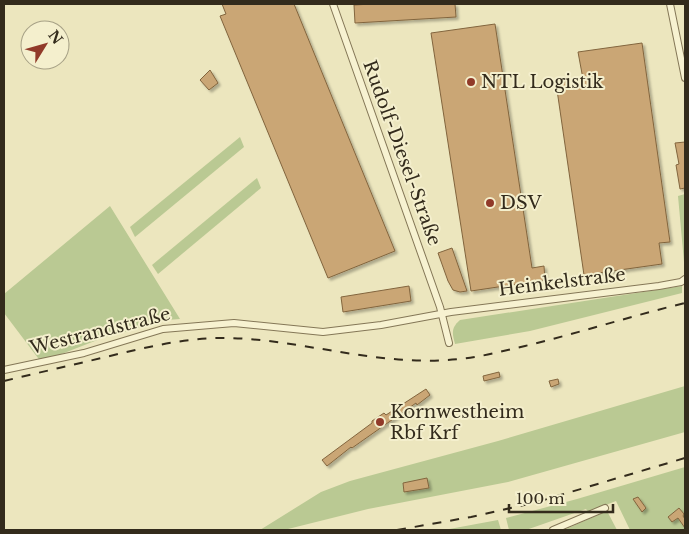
<svg xmlns="http://www.w3.org/2000/svg" width="689" height="534" viewBox="0 0 689 534" font-family="'Libre Baskerville',serif">
  <defs>
    <filter id="shadow"><feDropShadow dx="2.5" dy="2.5" stdDeviation="1" flood-color="#0004"/></filter>
  </defs>
  <rect width="100%" height="100%" fill="#ece6be"/>
  <g fill="#bac993">
    <polygon points="240,137 244,147 135,237 130,227"/>
    <polygon points="257,178 261,188 158,274 152,265"/>
    <polygon points="685,194 685,262 684,262 678,196"/>
    <polygon points="110,206 180,319 167,320 100,339 41,362 4,313 4,294"/>
    <path d="M 682,286 L 682,293 L 530,331 L 455,344 C 452,333 451,328 460,320 Z"/>
    <polygon points="685,386 685,432 508,482 368,509 284,530 260,530 321,492 350,481 498,441"/>
    <polygon points="685,467 685,530 630,530 616,501 588,512 586,509 526,530 509,530 506,518 577,499"/>
    <polygon points="607,511 617,530 564,530"/>
    <polygon points="498,520 501,530 444,530"/>
  </g>
  <g fill="#caa675" stroke="#82653e" filter="url(#shadow)">
    <polygon points="222,4 294,4 395,251 328,278 220,16 226,14"/>
    <polygon points="372,4 455,4 456,17 355,23 354,5"/>
    <polygon points="495,24 532,268 544,266 545,280 471,291 431,33"/>
    <polygon points="642,43 670,242 659,243 662,264 584,275 556,83 583,79 578,52"/>
    <polygon points="210,70 218,83 209,90 200,80"/>
    <polygon points="685,142 685,188 680,189 676,165 679,164 675,143"/>
    <polygon points="452,248 467,291 460,292 453,290 448,281 438,253"/>
    <polygon points="409,286 411,301 343,312 341,297"/>
    <polygon points="499,372 500,377 484,381 483,376"/>
    <polygon points="558,379 559,384 551,387 549,381"/>
    <polygon points="426,389 430,395 417,405 416,403 352,448 351,447 327,466 322,460 372,423 372,421 384,413 386,415"/>
    <polygon points="427,478 429,488 404,492 403,483"/>
    <polygon points="638,497 646,508 642,512 633,499"/>
    <polygon points="679,508 684,514 683,516 685,519 685,528 678,518 672,522 668,517"/>
  </g>
  <g fill="none" stroke-linecap="round" stroke-linejoin="round">
    <defs>
      <g id="minor">
        <polyline points="333,4 440,307 449,343"/>
        <polyline points="670,4 685,78"/>
        <polyline points="4,370 84,353 163,329 234,323 323,332 381,325 451,312 659,286 681,282 685,279"/>
        <polyline points="553,530 605,508"/>
      </g>
    </defs>
    <use href="#minor" stroke="#847757" stroke-width="8"/>
    <use href="#minor" stroke="#f7f2d1" stroke-width="6"/>
    <g stroke="#332b1c" stroke-width="2" stroke-dasharray="9 9" stroke-linecap="butt">
      <path d="M 4,381 C 41,372 77,364 114,355 C 152,346 190,337 229,338 C 302,340 374,365 447,360 C 473,359 499,352 525,346 C 579,333 631,316 685,303"/>
      <polyline points="397,530 471,517 537,502 685,458"/>
    </g>
  </g>
  <g fill="#913a29" stroke="#f4efcd" stroke-width="2">
    <circle cx="471" cy="82" r="5"/>
    <circle cx="490" cy="203" r="5"/>
    <circle cx="380" cy="422" r="5"/>
  </g>
  <g text-anchor="middle" stroke-width="4" stroke-linejoin="round" paint-order="stroke">
    <g font-size="18" fill="#332b1c" stroke="#f4efcd" text-anchor="start">
      <text x="481" y="88">NTL Logistik</text>
      <text x="500" y="209">DSV</text>
      <text x="390" y="418">Kornwestheim<tspan x="390" dy="21">Rbf Krf</tspan></text>
    </g>
    <g font-size="18" fill="#332b1c" stroke="#f4efcd">
      <text transform="translate(402 153) rotate(70)" y="6">Rudolf-Diesel-Straße</text>
      <text transform="translate(562 282) rotate(-7)" y="6">Heinkelstraße</text>
      <text transform="translate(100 331) rotate(-14)" y="6">Westrandstraße</text>
    </g>
  </g>
  <rect width="689" height="534" fill="none" stroke="#332b1c" stroke-width="10"/>
  <g transform="translate(45 45) rotate(53)"><circle r="24" fill="#f4efcd" stroke="#a7a186"/>
  <path d="M0-4L9 19L0 12L-9 19Z" fill="#913a29"/>
  <text y="-8" font-size="14" font-weight="bold" text-anchor="middle" fill="#332b1c">N</text>
  </g>
  <path d="M509 504v8h104v-8" fill="none" stroke="#332b1c" stroke-width="2.5"/>
  <text x="516" y="504" font-size="15" fill="#332b1c" stroke="#f4efcd" stroke-width="4" paint-order="stroke">100 m</text>
</svg>
